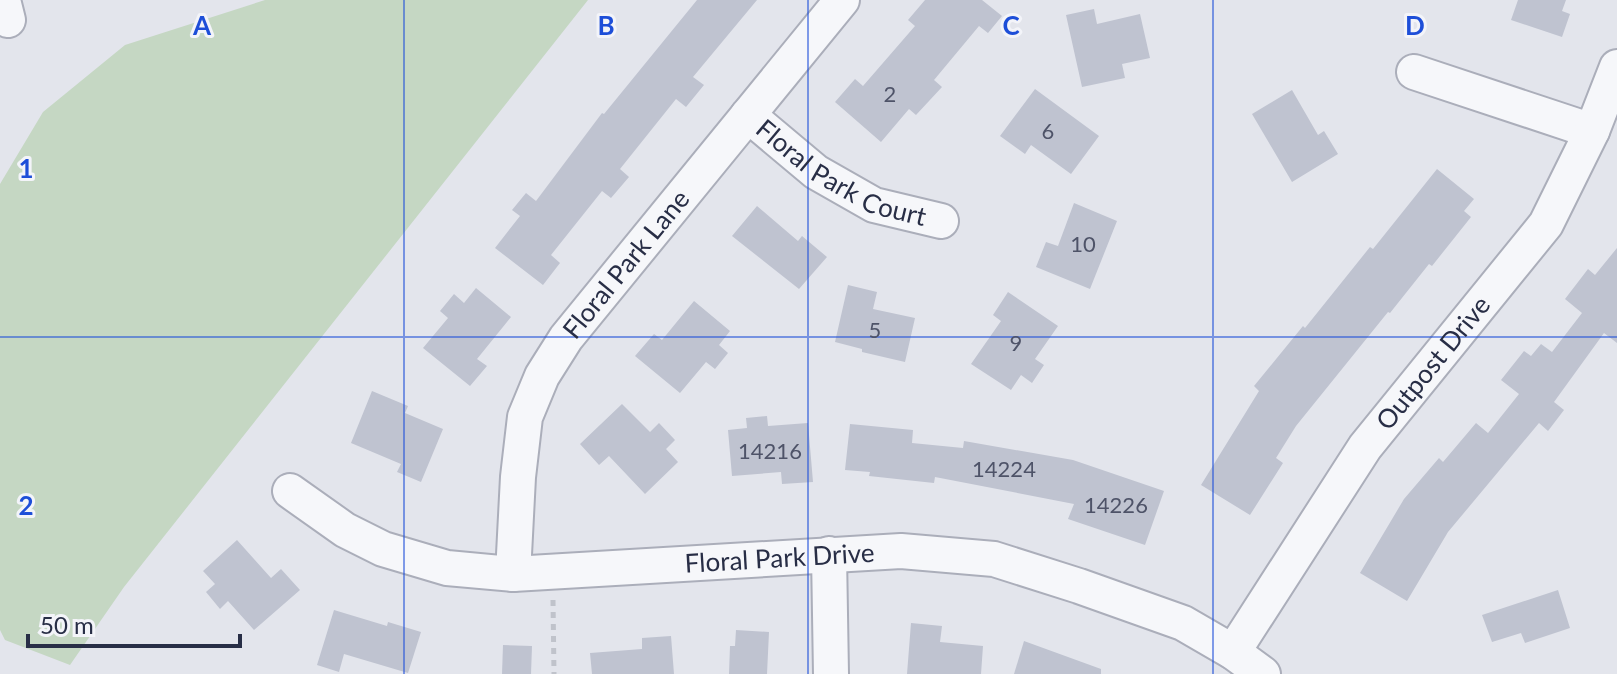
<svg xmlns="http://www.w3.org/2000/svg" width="1617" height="674" viewBox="0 0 1617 674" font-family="Lato,sans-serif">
  <rect width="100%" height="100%" fill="#e3e5ec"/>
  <polygon fill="#c5d7c3" points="265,0 588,0 124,587 70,665 5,640 0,630 0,184 43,112 125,45"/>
  <g fill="#bfc3d0">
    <polygon points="697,0 757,0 693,77 704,85 686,107 676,99 620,169 629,177 611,198 602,191 551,255 560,263 543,285 495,248 520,216 512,210 526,193 536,201 602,113 604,114"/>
    <polygon points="925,0 982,0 1002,16 988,33 979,26 934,80 942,87 916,115 909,109 881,142 835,102 855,79 863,86 915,26 908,20"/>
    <polygon points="1518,0 1566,0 1562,11 1570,14 1562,37 1511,20"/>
    <polygon points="1094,9 1097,24 1140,14 1150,58 1122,64 1125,78 1082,87 1066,15"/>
    <polygon points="1035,89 1099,136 1071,174 1031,145 1025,154 1000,136"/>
    <polygon points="1292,90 1318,135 1324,131 1338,154 1292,182 1252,114"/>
    <polygon points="1437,169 1474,199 1464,211 1471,217 1432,266 1429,264 1390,313 1388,312 1296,426 1276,458 1283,463 1250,515 1201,485 1259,391 1254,386 1303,326 1305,328 1370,247 1373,249"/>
    <polygon points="1074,203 1117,221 1090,289 1036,267 1046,242 1058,246"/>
    <polygon points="757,206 798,241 802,236 827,257 799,289 732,236"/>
    <polygon points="1617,248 1617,343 1604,333 1554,402 1564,410 1548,431 1539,423 1448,532 1407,601 1360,573 1404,499 1439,458 1443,462 1476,423 1488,433 1519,394 1501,380 1524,351 1531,356 1541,344 1552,352 1582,313 1565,299 1588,269 1595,275"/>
    <polygon points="848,285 877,292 873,309 915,318 905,362 862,352 862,349 835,342"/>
    <polygon points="476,288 511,317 477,359 487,366 470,386 423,348 448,318 440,311 454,294 464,303"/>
    <polygon points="1008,292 1058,326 1035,359 1044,365 1032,383 1021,375 1011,390 971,364 1001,321 993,315"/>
    <polygon points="694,301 730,331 719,345 728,353 715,369 706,362 680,393 635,356 654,334 662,340"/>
    <polygon points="372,391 408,406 405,413 443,429 421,482 397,472 401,464 351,443"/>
    <polygon points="622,404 650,432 659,423 675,440 666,449 678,462 645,494 609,456 599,465 580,444"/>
    <polygon points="767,416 768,426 808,423 813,482 782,484 781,472 732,476 728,430 747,428 746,418"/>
    <polygon points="850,424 913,430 912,443 963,448 964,441 1073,460 1164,491 1145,545 1068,519 1074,504 935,477 934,483 869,476 870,472 845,470"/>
    <polygon points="237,540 271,578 281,569 300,590 254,630 228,601 220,609 206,592 215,584 203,571"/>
    <polygon points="1558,590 1570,628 1525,643 1521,633 1492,642 1482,615"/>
    <polygon points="334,610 387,626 388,622 421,632 408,673 344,654 339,672 317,665"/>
    <polygon points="911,623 942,626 940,642 983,646 981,674 907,674"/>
    <polygon points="736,630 769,632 767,674 729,674 730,646 735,646"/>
    <polygon points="671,636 674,674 592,674 590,653 642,649 642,638"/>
    <polygon points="1024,641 1101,669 1101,674 1014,674"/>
    <polygon points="503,645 532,646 531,674 502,674"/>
  </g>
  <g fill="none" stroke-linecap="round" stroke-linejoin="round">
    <defs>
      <g id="minor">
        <polyline points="3,0 8,20"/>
        <polyline points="1414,72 1592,131"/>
        <path id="s1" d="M 748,115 L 816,172 L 874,205 L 941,221"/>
        <path id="s2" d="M 290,491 L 345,530 L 383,549 L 447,568 L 513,574 L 901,551 L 994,559 L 1079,586 L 1183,623 L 1233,652 L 1263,674"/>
        <polyline points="829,554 831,674"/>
        <path id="s3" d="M 513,574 L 518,477 L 525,417 L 542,376 L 566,338 L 842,0"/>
        <path id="s4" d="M 1233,652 L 1365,447 L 1546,224 L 1592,131 L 1617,67"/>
      </g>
    </defs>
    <use href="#minor" stroke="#abaeba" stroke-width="38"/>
    <polyline stroke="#c0c3cb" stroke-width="5" stroke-dasharray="6 6" stroke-linecap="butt" points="553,600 554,674"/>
    <use href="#minor" stroke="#f6f7fa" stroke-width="34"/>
  </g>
  <path fill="none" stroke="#1d4ed8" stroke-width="2" stroke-opacity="0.55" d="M 404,0 L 404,674M 808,0 L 808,674M 1213,0 L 1213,674M 0,337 L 1617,337"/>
  <g text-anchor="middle" stroke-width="6" stroke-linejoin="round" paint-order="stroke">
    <g font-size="22" fill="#4e5368">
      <text x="890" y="102">2</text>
      <text x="1048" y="139">6</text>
      <text x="1083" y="252">10</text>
      <text x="875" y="338">5</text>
      <text x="1016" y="351">9</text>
      <text x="770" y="459">14216</text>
      <text x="1004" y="477">14224</text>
      <text x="1116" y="513">14226</text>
    </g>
    <g font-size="26" fill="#282e46" stroke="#f3f4f9">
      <text dy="9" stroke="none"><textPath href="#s1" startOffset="112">Floral Park Court</textPath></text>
      <text dy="9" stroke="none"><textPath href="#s3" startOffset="342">Floral Park Lane</textPath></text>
      <text dy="9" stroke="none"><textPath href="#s4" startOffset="352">Outpost Drive</textPath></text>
      <text dy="9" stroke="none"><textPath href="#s2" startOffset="510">Floral Park Drive</textPath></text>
    </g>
  </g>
  <g font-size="26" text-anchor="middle" font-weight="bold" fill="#1d4ed8" stroke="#f3f4f9" stroke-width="6" stroke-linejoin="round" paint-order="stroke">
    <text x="202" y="35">A</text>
    <text x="606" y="35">B</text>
    <text x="1011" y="35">C</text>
    <text x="1415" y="35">D</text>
    <text x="26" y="178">1</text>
    <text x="26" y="515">2</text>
  </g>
  <path d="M28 634v12h212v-12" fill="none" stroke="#282e46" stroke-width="4"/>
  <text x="40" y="634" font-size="24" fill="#282e46" stroke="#f3f4f9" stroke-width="6" paint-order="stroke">50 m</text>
</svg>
